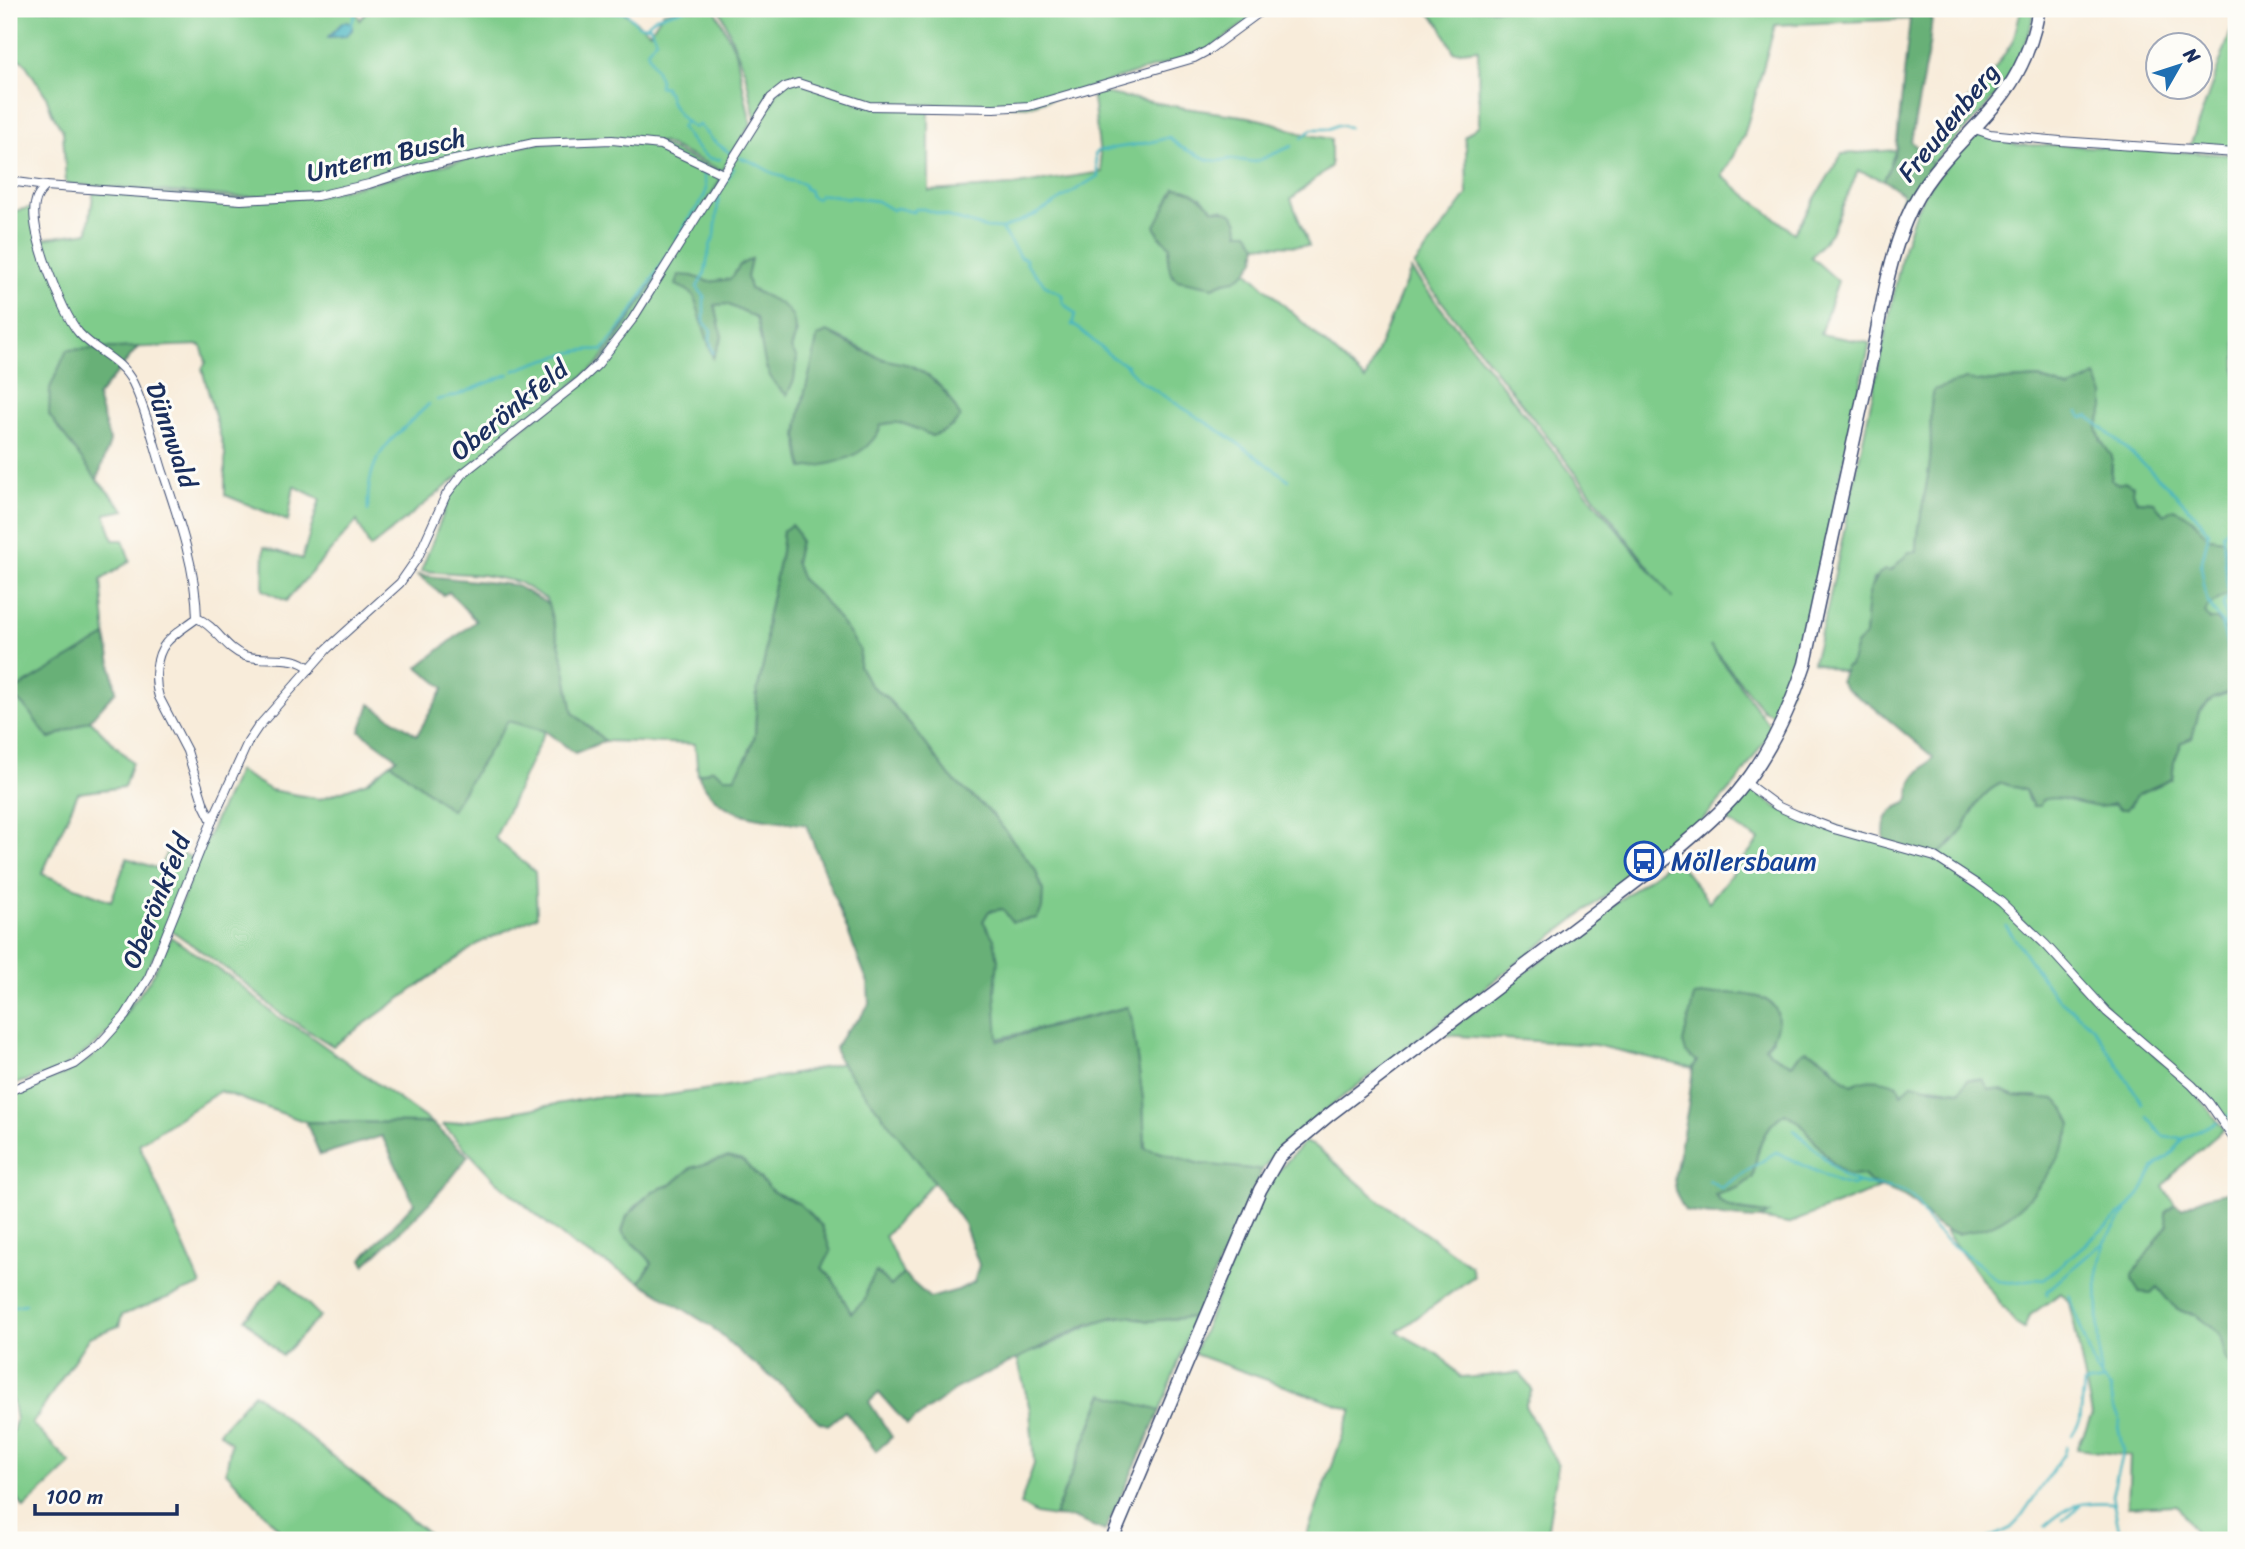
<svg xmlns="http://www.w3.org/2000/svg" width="2245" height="1549" viewBox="0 0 2245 1549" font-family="Sriracha,sans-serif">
  <rect width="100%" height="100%" fill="#fdfcf7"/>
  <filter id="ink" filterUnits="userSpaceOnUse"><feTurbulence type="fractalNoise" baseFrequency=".0143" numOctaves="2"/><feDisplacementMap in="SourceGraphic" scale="14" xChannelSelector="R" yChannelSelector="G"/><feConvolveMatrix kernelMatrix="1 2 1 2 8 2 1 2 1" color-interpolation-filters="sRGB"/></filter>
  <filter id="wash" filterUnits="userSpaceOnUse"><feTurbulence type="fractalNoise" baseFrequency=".00686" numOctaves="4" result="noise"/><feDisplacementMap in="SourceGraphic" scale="28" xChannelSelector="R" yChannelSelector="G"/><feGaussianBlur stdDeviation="1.57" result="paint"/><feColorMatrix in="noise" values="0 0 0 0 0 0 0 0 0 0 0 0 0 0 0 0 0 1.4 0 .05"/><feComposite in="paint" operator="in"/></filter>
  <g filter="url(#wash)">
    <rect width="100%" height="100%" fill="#f8ecda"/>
    <g fill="#7fcc8b" stroke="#4d7e74" stroke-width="2" fill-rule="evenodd">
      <polygon points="9,9 355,9 360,20 368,9 619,9 650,32 663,12 675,9 715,9 736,52 751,124 722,171 662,142 533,140 317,193 239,197 66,184 63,131 52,113 46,96 24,62 9,54"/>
      <path d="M 720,9 L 1264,9 L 1207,51 L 1029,106 L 854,104 L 929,109 L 929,191 L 1010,186 L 1102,172 L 1092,91 L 1185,108 L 1249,117 L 1274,123 L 1300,133 L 1331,139 L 1331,166 L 1291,199 L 1309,246 L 1257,245 L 1248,232 L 1239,233 L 1223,209 L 1213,209 L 1201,197 L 1160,237 L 1170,246 L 1168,261 L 1212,287 C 1225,281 1236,280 1247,271 L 1365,380 L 1411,270 L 1583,488 L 1673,598 L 1414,266 L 1467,195 L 1466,148 L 1464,137 L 1479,125 L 1478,49 L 1454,52 L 1439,23 L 1425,9 L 1911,9 L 1910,19 L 1775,25 L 1744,136 L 1722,176 L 1794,233 L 1842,154 L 1896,150 L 1884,180 L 1858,171 L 1831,233 L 1811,257 L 1838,281 L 1820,334 L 1870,343 L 1818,580 L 1792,684 L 1778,717 L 1763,710 L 1710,645 L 1772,729 L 1740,778 L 1704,818 L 1678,840 L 1298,1131 L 1278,1149 L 1262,1170 L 1200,1164 L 1145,1148 L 1143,1099 L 1131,1016 L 1127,1007 L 997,1039 C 996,1023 994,1006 995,989 C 996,960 1000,948 983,921 L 989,911 L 1003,909 L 1043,891 L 1035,869 L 992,814 L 951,778 L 912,726 L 886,697 L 870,685 L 859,666 L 860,649 L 821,597 L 802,580 L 795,562 L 800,541 L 791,525 L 783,531 L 781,552 L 767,619 L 765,657 L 757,692 L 755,735 L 748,755 L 735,777 L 724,777 L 713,769 L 698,775 L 695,744 L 605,741 L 573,713 L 562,654 L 546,599 L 518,582 L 483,575 L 421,571 L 453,489 L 464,476 L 600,366 L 779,90 L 756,122 L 745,72 ZM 750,260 L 747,277 L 750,289 L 768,297 L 797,332 L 791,349 L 766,368 L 762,335 L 756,318 L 727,304 L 715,305 L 722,337 L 713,357 L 694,296 L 687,290 L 692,276 L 709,282 L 731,279 L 740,265 ZM 827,332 L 883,359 L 911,366 L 935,381 L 949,396 L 932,436 C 914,428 901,418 881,425 L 878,434 L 797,438 C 799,402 813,371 817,337 Z"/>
      <path d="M 2021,10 L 2035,12 C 2029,33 2022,55 2011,73 C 1991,107 1958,135 1932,164 L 1920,153 L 1991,75 L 2013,41 Z"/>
      <polygon points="2236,17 2236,151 2189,149"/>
      <path d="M 1979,135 L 2019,145 L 2061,145 L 2236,155 L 2236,667 C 2228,656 2225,649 2232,637 L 2217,620 L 2210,620 L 2205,613 L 2207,607 L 2231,590 L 2224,540 L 2209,538 L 2202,530 L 2164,516 L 2154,502 L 2137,501 L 2133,491 L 2111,480 C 2116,453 2103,451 2097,429 C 2092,413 2091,395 2088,379 L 2069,389 L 2039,378 L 1977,382 L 1966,379 L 1934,390 C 1927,413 1933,437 1930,461 C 1927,492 1917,521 1917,552 L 1891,571 L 1873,579 L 1867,614 L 1865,636 L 1856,645 L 1850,666 L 1846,667 L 1843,672 L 1813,662 L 1828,606 L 1904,245 L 1916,210 L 1930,185 L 1972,137 Z"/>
      <polygon points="612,140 661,145 723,174 708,201 598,364 370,548 357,521 286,601 263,590 264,547 302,559 320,499 294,486 288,521 225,495 225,453 202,369 206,362 201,345 67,350 97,480 125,510 105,514 113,540 123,540 130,561 101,580 106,636 10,693 27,709 49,739 90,720 132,762 124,787 78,793 42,874 111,901 127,858 159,869 169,848 193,858 167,930 124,1015 98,1043 59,1071 9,1086 9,212 34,207 40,239 88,232 94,188 241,200 317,196 534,143"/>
      <path d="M 2236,690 L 2236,1118 L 2227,1126 L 2211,1103 L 2138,1038 L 2001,901 L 1936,856 C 1945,849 1953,842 1960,833 C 1975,813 1976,794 2002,783 L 2025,790 L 2028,800 L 2034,806 C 2055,789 2063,802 2086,804 C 2101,805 2116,804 2130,806 L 2138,794 L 2172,779 L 2174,762 L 2182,742 L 2192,738 L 2199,712 L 2213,698 Z"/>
      <polygon points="508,721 545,731 495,838 535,872 537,916 479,943 333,1046 278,1012 239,978 171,930 198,858 238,771 271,790 320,799 367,782 391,763 451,810"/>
      <path d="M 1747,786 L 1776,807 L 1935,858 L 2000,903 L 2045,946 L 2084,991 L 2191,1087 L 2224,1129 L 2180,1167 L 2163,1186 L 2175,1204 L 2165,1213 L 2169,1224 L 2157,1286 C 2169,1301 2175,1313 2195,1314 C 2204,1323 2215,1327 2221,1338 C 2227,1350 2219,1361 2236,1366 L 2236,1540 L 2200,1540 L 2177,1505 L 2128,1507 L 2130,1456 L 2077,1449 L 2092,1415 L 2070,1303 L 2061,1293 L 2029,1316 L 2024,1329 L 2016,1324 L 1944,1230 L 1959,1234 L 2039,1186 L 2067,1140 L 2072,1124 L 2064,1108 L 2036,1096 L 2015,1096 L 2001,1090 L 1988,1089 L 1983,1080 L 1969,1079 L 1961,1091 C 1939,1089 1919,1081 1900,1094 L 1852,1085 L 1840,1078 L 1830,1063 L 1799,1055 L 1792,1065 L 1770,1053 L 1765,1047 L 1773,1039 L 1766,1000 L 1727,993 L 1694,997 L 1685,1035 L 1697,1060 L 1693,1068 L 1595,1045 L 1443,1035 L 1675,858 L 1709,902 L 1759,840 L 1722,818 Z"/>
      <polygon points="171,937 236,981 275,1015 306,1033 432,1123 306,1122 220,1091 139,1144 201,1285 122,1315 119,1326 89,1337 32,1424 71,1464 24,1508 9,1486 9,1443 16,1420 12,1399 9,1396 9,1095 62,1075 91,1058 101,1048 151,978"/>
      <path d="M 841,1063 L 934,1181 L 885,1236 L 903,1274 L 892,1287 L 877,1272 L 868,1286 L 865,1300 L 851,1313 L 832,1278 L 822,1268 L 800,1204 L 773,1192 L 743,1161 L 691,1168 L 672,1184 L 653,1191 L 641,1201 L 627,1216 L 622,1232 C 631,1244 643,1251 652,1263 L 640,1282 L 574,1246 L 496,1181 L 443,1125 L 595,1097 L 662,1096 L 716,1088 L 800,1073 Z"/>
      <path d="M 1785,1113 L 1799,1122 L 1834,1165 L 1863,1175 L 1873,1186 L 1879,1188 L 1788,1224 L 1760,1219 L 1768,1214 C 1749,1211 1727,1212 1715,1195 L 1740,1187 L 1753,1177 C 1757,1150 1761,1129 1785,1113 Z"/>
      <polygon points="1304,1142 1315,1146 1380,1201 1471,1266 1474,1276 1397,1332 1441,1356 1461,1378 1520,1373 1532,1390 1525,1406 1558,1465 1546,1540 1305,1540 1352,1410 1194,1354 1247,1225 1274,1176"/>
      <polygon points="283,1279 320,1316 282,1356 245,1319"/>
      <path d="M 1129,1316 L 1148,1321 L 1195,1317 L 1160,1411 L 1103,1395 L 1054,1517 L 1036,1514 L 1020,1504 L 1034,1464 L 1030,1410 L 1017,1357 C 1056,1347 1088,1319 1129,1316 Z"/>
      <polygon points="254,1393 436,1540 289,1540 226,1472 231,1443 219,1432"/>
    </g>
    <g fill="#67b077" stroke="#41706a" stroke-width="2">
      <polygon points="1911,9 1933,9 1929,46 1911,141 1932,164 1910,196 1892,240 1888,238 1903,194 1884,180 1896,150"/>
      <path d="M 1175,188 C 1192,188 1201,197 1213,209 C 1230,210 1239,214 1239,232 L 1248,232 L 1257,245 L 1255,260 L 1247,271 L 1235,280 L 1224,282 L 1213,287 L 1177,280 L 1171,274 L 1168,261 L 1170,246 L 1160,237 L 1155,226 Z"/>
      <path d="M 751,259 L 747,277 L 750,289 C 783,304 804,310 791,349 L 797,358 L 794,380 L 787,395 C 759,376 765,347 756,318 L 727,304 L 715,305 L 722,337 L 713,358 L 694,296 L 687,290 L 676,285 L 679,275 L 692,276 L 709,282 L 731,279 L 740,265 Z"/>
      <path d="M 827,332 C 844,342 862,351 880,358 C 890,362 902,362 912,366 C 935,377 948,394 960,416 C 955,427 943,432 932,436 C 914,428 901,418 881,425 C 870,457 833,465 803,468 C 788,422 812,382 817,337 Z"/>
      <polygon points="138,347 97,397 110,442 97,480 49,415 50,388 67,350"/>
      <path d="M 2096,376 L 2104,395 L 2104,408 L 2097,428 L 2101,441 L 2112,456 L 2111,480 L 2117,484 L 2126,482 L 2134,486 L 2133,491 L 2137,501 L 2154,502 L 2164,515 L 2173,509 C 2193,516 2195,523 2209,538 L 2224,540 L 2231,591 L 2208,607 L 2205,613 L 2210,620 L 2217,620 L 2232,637 C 2225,650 2230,653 2235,665 C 2238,672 2236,683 2236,690 L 2213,698 L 2199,712 L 2192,738 L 2182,742 L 2174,762 L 2172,779 L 2138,794 L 2126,809 L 2119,809 L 2113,804 C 2092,814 2067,792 2042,800 L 2040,806 L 2033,806 L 2025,790 L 2002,783 C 1981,792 1973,810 1963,829 C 1956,841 1945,849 1935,857 L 1884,842 C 1884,828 1883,817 1896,808 C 1899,806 1903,805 1906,803 C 1912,797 1909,789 1912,782 C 1917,771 1928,766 1933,757 L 1871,705 L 1846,689 L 1840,681 L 1846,667 L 1850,666 L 1856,645 L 1865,636 C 1867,614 1864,584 1884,570 L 1891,571 L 1909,552 L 1917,552 C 1917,521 1927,492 1930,461 C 1933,437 1927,413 1934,390 L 1966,379 L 1977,382 L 2039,378 L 2069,389 Z"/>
      <path d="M 791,525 L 797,532 L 800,541 L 795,562 L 802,580 L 821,597 L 847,630 L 860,650 L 859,666 L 870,685 L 886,697 L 912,726 L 951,778 L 992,814 L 1035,869 L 1043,891 L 1042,909 L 1037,918 L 1012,922 L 1003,909 L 989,911 L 983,921 L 994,939 L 998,960 L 995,991 L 998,1041 L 1127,1007 L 1131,1016 L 1143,1099 L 1145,1148 L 1200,1164 L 1262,1170 L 1195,1317 L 1148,1321 L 1129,1316 L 1113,1317 L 1089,1324 L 959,1387 L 907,1425 L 879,1393 L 869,1402 L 892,1437 L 876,1451 L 845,1411 L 828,1425 L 819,1422 L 784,1387 L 743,1355 L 712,1327 L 640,1282 L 652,1263 C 643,1250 631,1243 622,1232 L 627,1216 L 653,1191 L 672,1184 L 691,1168 L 728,1157 L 743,1161 L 773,1192 L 800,1204 L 822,1226 L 831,1252 L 822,1268 L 832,1278 L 851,1313 L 865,1300 L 868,1286 L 876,1272 L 891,1286 L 903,1274 L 930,1298 L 958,1290 L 974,1282 L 979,1265 L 964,1224 L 926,1171 L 838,1059 L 835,1048 L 846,1031 L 860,1018 L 869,1004 L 868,983 L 806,825 C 763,817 719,821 698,775 L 713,769 L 724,777 L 735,777 L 748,755 L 755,735 L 757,692 L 765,657 L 767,619 L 781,552 L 783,531 Z"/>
      <polygon points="418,575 515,585 548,604 562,654 573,713 605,741 575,753 545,731 508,721 451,810 391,763 397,758 360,731 370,704 417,735 444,688 418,667 476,621 449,592 443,595"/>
      <polygon points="106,636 116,691 90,720 49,739 27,709 10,693"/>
      <path d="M 1727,993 C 1739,994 1755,994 1766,1000 C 1786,1011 1777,1034 1765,1047 L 1770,1053 L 1792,1065 L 1799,1055 L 1806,1050 C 1828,1057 1834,1074 1852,1085 C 1867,1076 1883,1079 1898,1085 L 1901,1094 L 1913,1083 L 1934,1089 L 1960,1091 L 1968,1079 L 1983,1080 L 1989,1089 L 2001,1090 L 2015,1096 L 2055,1099 L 2064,1108 L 2072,1124 C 2059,1166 2024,1218 1979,1229 C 1968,1232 1959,1235 1947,1231 C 1931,1226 1921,1205 1905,1197 C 1889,1188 1877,1190 1863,1175 L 1850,1176 L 1834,1165 L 1799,1122 L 1785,1113 C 1761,1128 1757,1150 1753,1177 L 1740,1187 L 1715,1195 C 1726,1213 1750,1212 1769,1214 C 1767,1215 1762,1219 1759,1219 C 1752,1220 1691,1213 1685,1211 L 1677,1196 L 1674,1179 L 1688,1107 L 1693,1068 L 1697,1061 L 1686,1053 L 1683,1043 L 1694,996 Z"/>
      <path d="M 306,1122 L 432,1123 L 468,1156 C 440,1197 400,1231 365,1265 L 362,1259 L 414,1203 L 382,1136 L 320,1155 Z"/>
      <path d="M 2236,1190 L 2236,1314 L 2232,1324 L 2233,1336 L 2236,1339 L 2235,1366 C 2222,1360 2225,1354 2223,1343 C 2220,1329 2204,1323 2195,1314 C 2175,1313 2169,1301 2157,1287 L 2151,1293 L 2139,1292 L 2132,1281 L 2132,1275 L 2168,1224 L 2165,1213 L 2175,1204 L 2182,1208 L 2208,1196 Z"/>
      <polygon points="1104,1394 1160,1411 1105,1531 1073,1518 1054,1517"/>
    </g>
    <polygon fill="#48b6c1" stroke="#327290" stroke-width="2" points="343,22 348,22 352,25 352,30 345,36 328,37"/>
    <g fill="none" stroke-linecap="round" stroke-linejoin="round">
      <g stroke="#48b6c1" stroke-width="2.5">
        <path d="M 604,9 L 614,13 L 626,12 L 638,25 L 650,26 L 656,39 L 647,51 L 660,80 L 659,86 L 665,87 L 665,90 L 668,92 C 670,106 683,121 694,128 L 699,125 L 711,139 L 730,153"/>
        <polyline points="786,9 787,9"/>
        <polyline points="648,24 656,17 684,9"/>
        <polyline points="351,26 357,9"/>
        <path d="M 685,121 L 681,128 C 691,139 703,163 720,159"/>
        <polyline points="1302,138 1312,129 1329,129 1337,125 1349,127"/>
        <path d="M 740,158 C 758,161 770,175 784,177 L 787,180 L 804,184 L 805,189 L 809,190 L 811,196 L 817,199 L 819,195 C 826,194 842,196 848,199 L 849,197 L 877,201 L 892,210 L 897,208 L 913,212 L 916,209 L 923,209 L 986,228 L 1002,229 L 1037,214 L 1098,176 L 1095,155 L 1098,151 C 1121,146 1148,145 1169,137 L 1180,147 L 1209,160 L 1219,161 L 1231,159 L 1255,162 L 1292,146"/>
        <polyline points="1002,230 1020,257 1026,259 1026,263 1046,286 1062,295 1063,303 1075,314 1072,325 1075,325 1113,358 1127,365 1126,366 1140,381 1226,435 1289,480"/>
        <polyline points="676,240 705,195 706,187 703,174"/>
        <polyline points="713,353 710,340 711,330 704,322 704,296 697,287 705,273 710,246 715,235 719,192 734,168"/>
        <path d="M 514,371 C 530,364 588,344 602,351 L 628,318 L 673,246"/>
        <polyline points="437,400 458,395 509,374"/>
        <path d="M 2078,412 L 2083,418 L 2088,416 L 2092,419 C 2132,455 2176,489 2209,532 L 2201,566 L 2205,591 L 2207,601 L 2221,622 L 2231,661"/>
        <path d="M 368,511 C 366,451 392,441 429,404"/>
        <polyline points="2223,627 2226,620 2223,604 2228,597 2223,534 2236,517"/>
        <polyline points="2006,926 2054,995 2093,1027 2142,1103"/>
        <polyline points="2147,1116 2164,1137 2182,1139"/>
        <polyline points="2227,1117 2236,1111"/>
        <polyline points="1794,1130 1845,1177 1858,1183"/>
        <path d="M 1709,1180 L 1721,1188 L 1776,1152 L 1838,1182 L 1852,1186 L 1858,1183 C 1874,1186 1898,1186 1911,1196 C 1919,1202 1923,1215 1929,1223 C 1945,1243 1960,1249 1979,1264 C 1987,1270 1991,1277 2000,1281 C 2016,1286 2029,1276 2043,1280 L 2128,1208 L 2144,1188 L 2153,1169 L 2174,1151 L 2182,1139 L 2217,1122"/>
        <path d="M 2047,1294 L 2048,1290 C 2067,1274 2083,1258 2103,1243"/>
        <polyline points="2069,1295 2096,1371 2111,1389 2113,1405 2120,1420 2119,1431 2123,1450 2112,1495 2119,1529 2129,1540"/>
        <polyline points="9,1307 26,1304"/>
        <polyline points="2100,1376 2097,1279 2104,1242 2126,1212"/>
        <polyline points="2072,1435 2080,1421 2084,1384 2104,1381"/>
        <polyline points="2063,1520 2080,1506"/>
        <path d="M 2045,1526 C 2070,1504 2080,1501 2113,1503"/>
        <polyline points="1986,1540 2011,1528 2018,1521 2063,1455 2066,1446"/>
      </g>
    </g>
  </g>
  <g filter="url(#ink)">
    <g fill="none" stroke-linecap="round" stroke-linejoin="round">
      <defs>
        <g id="minor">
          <polyline points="1972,128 1990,134 2060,141 2236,153"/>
          <polyline points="9,181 46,186 241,200 317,196 369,184 422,167 534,143 612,140 661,145 723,174"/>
          <path d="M 46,186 C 41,191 36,196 35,204 C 29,230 61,312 79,333 C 96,352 121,359 133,383 C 146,410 153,440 162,469 C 178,517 196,567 197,618 C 187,626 174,633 166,643 C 155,656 154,681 159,697 L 187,751 L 204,805 L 212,821"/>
          <path d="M 197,618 C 217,627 225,649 245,656 C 264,662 296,653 310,669"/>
          <polyline points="1746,783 1777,806 1797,815 1834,829 1935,857 1978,885 2001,902 2046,945 2107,1012 2192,1085 2209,1103 2236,1142"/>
          <polyline points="9,1091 75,1064 98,1046 125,1016 149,977 212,821 248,742 258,727 327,649 400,583 418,557 446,495 462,474 580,381 598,364 632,320 771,98 785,87 798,83 869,106 994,108 1029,106 1194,58 1207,51 1264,9"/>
        </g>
        <path id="primary" d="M 1112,1540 L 1260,1190 L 1279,1157 L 1329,1115 L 1671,855 C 1694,835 1718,816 1738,792 C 1768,756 1790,709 1805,664 C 1825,569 1847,474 1867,380 C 1879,327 1885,270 1906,220 C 1928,167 1965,142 1999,100 C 2021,73 2033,42 2039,9"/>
      </defs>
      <use href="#minor" stroke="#3c4b71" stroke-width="10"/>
      <use href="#primary" stroke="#3c4b71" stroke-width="15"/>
      <use href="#minor" stroke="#fff" stroke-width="8"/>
      <use href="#primary" stroke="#fff" stroke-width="12"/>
    </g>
  </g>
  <defs>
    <symbol id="bus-ring" viewBox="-11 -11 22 22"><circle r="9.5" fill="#fdfcf7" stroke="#1a4fb4" stroke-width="1.5"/><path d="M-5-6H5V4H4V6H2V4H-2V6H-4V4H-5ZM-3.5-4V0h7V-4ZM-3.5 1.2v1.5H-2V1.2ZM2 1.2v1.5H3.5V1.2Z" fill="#1a4fb4"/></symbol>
  </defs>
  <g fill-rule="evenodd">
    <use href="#bus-ring" x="1622" y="839" width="44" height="44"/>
  </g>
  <g text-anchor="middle" stroke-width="6" stroke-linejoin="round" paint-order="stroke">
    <g font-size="26" fill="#1b2f5e" stroke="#fdfcf7">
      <text transform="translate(1948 122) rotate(-51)" y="9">Freudenberg</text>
      <text transform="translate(386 155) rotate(-13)" y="9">Unterm Busch</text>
      <text transform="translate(509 410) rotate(-39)" y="9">Oberönkfeld</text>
      <text transform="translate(172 435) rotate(71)" y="9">Dünnwald</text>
      <text transform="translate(156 901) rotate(-68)" y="9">Oberönkfeld</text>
    </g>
    <g font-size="26" fill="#164399" stroke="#fdfcf7" text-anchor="start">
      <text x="1671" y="870">Möllersbaum</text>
    </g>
  </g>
  <rect width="2245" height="1549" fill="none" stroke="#fdfcf7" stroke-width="35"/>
  <g transform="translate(2179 66) rotate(51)"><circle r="33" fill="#fdfcf7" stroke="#a3aaba" stroke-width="2"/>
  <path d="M0-5L12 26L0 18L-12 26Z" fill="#1f6fb2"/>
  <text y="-10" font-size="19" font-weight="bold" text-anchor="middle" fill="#1b2f5e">N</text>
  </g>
  <path d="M35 1504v10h142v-10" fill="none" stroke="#1b2f5e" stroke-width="3.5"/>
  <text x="46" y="1504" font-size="21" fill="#1b2f5e" stroke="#fdfcf7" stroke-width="5" paint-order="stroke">100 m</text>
</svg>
